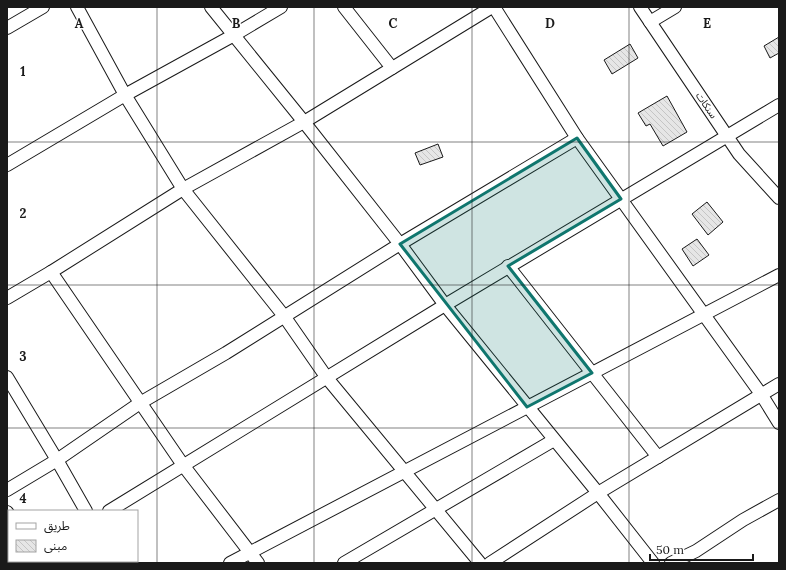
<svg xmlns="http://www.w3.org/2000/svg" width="786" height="570" viewBox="0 0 786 570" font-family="Lora,'Noto Sans Arabic',serif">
  <defs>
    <pattern id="building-back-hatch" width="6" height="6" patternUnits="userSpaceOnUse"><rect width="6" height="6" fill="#e6e6e6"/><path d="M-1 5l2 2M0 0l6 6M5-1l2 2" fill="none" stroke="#c5c5c5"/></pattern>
  </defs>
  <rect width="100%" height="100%" fill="#fff"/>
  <g fill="url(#building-back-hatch)" stroke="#1a1a1a">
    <polygon points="779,37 779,53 770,58 764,46"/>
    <polygon points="630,44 638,58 612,74 604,60"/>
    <polygon points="667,96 687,132 663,146 650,124 646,126 638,113"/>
    <polygon points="438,144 443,157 420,165 415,153"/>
    <polygon points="707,202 723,222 708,235 692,214"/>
    <polygon points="697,239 709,255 693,266 682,249"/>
  </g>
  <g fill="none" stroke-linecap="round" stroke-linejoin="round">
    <defs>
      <g id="minor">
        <polyline points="77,7 125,95 183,189 284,316 327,378 480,563"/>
        <polyline points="211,7 304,122 400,244 445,305 598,493 653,563"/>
        <polyline points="344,7 392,68"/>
        <polyline points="494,7 577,138 761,394 779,423"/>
        <polyline points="640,7 739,154 779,198"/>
        <polyline points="650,22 675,7"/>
        <polyline points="7,28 43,7"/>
        <polyline points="7,165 125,95 234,35 281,7"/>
        <polyline points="508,266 658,457"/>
        <polyline points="51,272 183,465 258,563"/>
        <polyline points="7,298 51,272 183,189 304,122 492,7"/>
        <polyline points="7,377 57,460 86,511"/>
        <polyline points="7,490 57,460 140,403 226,353 400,244 577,138"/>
        <polyline points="109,511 445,305 779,105"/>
        <polyline points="7,512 9,515"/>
        <polyline points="35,561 37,563"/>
        <polyline points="117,561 118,563"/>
        <polyline points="22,563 25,561"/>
        <polyline points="230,563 779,275"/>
        <polyline points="344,563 554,440"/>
        <polyline points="490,563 598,493 779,384"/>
        <polyline points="671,563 696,551 743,520 779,500"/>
      </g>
    </defs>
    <use href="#minor" stroke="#1a1a1a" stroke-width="14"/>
    <use href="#minor" stroke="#fff" stroke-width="12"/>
  </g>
  <path fill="#0f766e" fill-opacity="0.2" stroke="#0f766e" stroke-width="3" stroke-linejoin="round" d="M 577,138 L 621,199 L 508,266 L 592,373 L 527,407 L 400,244 Z"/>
  <path fill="none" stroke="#1a1a1a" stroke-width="1" stroke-opacity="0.55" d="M 157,7 L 157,563M 314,7 L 314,563M 472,7 L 472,563M 629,7 L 629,563M 7,142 L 779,142M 7,285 L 779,285M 7,428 L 779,428"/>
  <g text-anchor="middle" stroke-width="3" stroke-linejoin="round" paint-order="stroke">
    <g font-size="10" fill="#1a1a1a" stroke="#fff">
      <text transform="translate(707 105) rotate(56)" y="4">سنكات</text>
    </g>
  </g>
  <g font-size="13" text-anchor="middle" font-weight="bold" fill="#1a1a1a" stroke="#fff" stroke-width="3" stroke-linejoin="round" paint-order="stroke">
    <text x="79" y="28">A</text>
    <text x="236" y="28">B</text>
    <text x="393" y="28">C</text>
    <text x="550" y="28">D</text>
    <text x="707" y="28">E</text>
    <text x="23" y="76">1</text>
    <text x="23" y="218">2</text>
    <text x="23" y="361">3</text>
    <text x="23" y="503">4</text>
  </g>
  <rect width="786" height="570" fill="none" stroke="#1a1a1a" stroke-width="16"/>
  <rect x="8" y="510" width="130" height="52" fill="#ffffff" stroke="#a3a3a3"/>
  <rect x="16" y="523" width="20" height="6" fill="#ffffff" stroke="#a3a3a3"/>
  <text x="44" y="530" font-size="12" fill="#1a1a1a">طريق</text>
  <rect x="16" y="540" width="20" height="12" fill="url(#building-back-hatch)" stroke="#a3a3a3"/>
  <text x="44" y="550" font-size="12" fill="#1a1a1a">مبنى</text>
  <path d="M650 554v6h103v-6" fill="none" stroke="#1a1a1a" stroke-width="2"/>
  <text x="656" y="554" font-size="12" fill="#1a1a1a" stroke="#ffffff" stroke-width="3" paint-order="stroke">50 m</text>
</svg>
